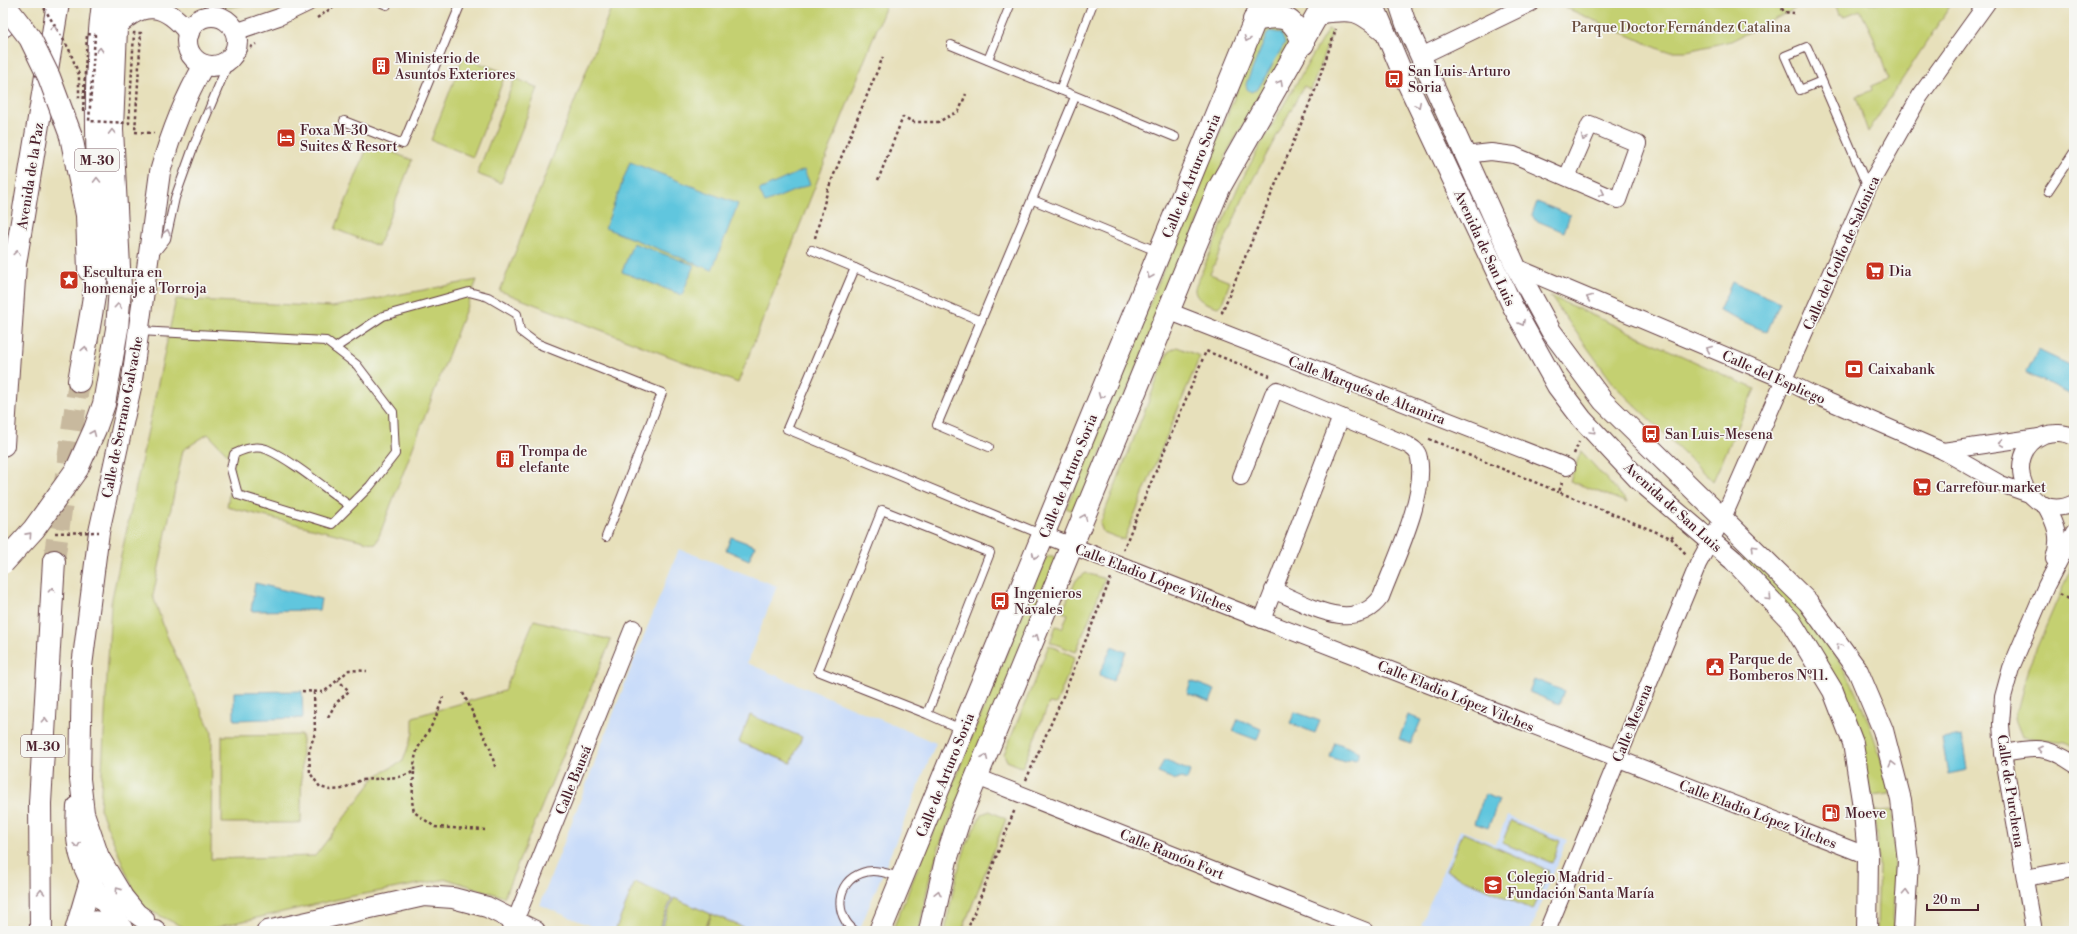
<svg xmlns="http://www.w3.org/2000/svg" width="2077" height="934" viewBox="0 0 2077 934" font-family="'Libre Bodoni',serif">
  <rect width="100%" height="100%" fill="#f6f6f2"/>
  <filter id="ink" filterUnits="userSpaceOnUse"><feTurbulence type="fractalNoise" baseFrequency=".025" numOctaves="2"/><feDisplacementMap in="SourceGraphic" scale="8" xChannelSelector="R" yChannelSelector="G"/><feConvolveMatrix kernelMatrix="1 2 1 2 8 2 1 2 1" color-interpolation-filters="sRGB"/></filter>
  <filter id="wash" filterUnits="userSpaceOnUse"><feTurbulence type="fractalNoise" baseFrequency=".012" numOctaves="4" result="noise"/><feDisplacementMap in="SourceGraphic" scale="16" xChannelSelector="R" yChannelSelector="G"/><feGaussianBlur stdDeviation="0.9" result="paint"/><feColorMatrix in="noise" values="0 0 0 0 0 0 0 0 0 0 0 0 0 0 0 0 0 1.4 0 .05"/><feComposite in="paint" operator="in"/></filter>
  <g filter="url(#wash)">
    <rect width="100%" height="100%" fill="#e7e0bb"/>
    <g fill="#c9dcf9">
      <polygon points="679,549 777,586 747,663 936,743 859,931 603,931 540,905 632,665"/>
      <polygon points="1507,816 1567,840 1530,931 1436,931 1421,925 1460,830 1496,844"/>
    </g>
    <g fill="#c4d071" stroke="#87784e">
      <path d="M 207,3 L 247,3 C 236,8 218,10 207,3 Z"/>
      <polygon points="613,3 887,3 738,383 500,291"/>
      <polygon points="1578,3 1793,3 1795,9 1731,41 1687,51 1664,51 1566,8"/>
      <polygon points="1835,3 1952,3 1868,132 1856,97 1872,90 1871,86 1888,79 1879,51 1878,52 1873,36 1860,10 1843,17 1842,14 1839,15"/>
      <polygon points="1275,25 1288,32 1289,46 1229,149 1076,512 1066,508 1260,35 1266,28"/>
      <path d="M 1328,29 L 1331,30 L 1332,33 L 1311,90 L 1304,86 L 1246,192 L 1210,274 L 1230,282 L 1222,303 L 1218,307 C 1209,304 1194,301 1195,288 L 1238,187 L 1261,144 Z"/>
      <polygon points="463,57 506,73 473,157 431,140"/>
      <polygon points="515,78 538,88 501,183 477,174"/>
      <polygon points="369,143 412,160 378,246 335,229"/>
      <polygon points="477,280 376,544 227,507 234,461 208,434 183,450 153,596 167,636 212,733 211,859 315,856 376,776 403,761 413,733 413,717 504,691 534,620 611,640 504,897 447,879 348,897 200,931 191,931 140,906 100,809 111,603 176,299 332,307"/>
      <polygon points="1550,296 1755,389 1713,481 1615,386"/>
      <polygon points="1177,347 1200,356 1124,540 1103,532 1100,524 1102,519 1168,352"/>
      <polygon points="1581,451 1628,503 1570,481"/>
      <path d="M 1748,554 C 1762,568 1777,580 1789,595 C 1845,657 1871,714 1890,794 L 1871,796 L 1857,731 L 1743,559 Z"/>
      <polygon points="1049,556 1053,556 1056,561 939,847 929,881 919,931 892,931 1046,558"/>
      <polygon points="2074,561 2074,750 2067,742 2022,737 2015,719 2028,668"/>
      <polygon points="1086,573 1105,579 1076,652 1050,642 1056,626 1062,628 1068,614 1062,612 1076,580"/>
      <polygon points="1049,645 1075,657 1056,704 1049,703 1023,766 1021,767 1007,761 1004,754"/>
      <polygon points="750,715 802,737 791,763 739,742"/>
      <polygon points="302,735 301,823 222,823 222,736"/>
      <polygon points="1892,810 1895,857 1893,931 1877,931 1879,866 1874,811"/>
      <path d="M 990,811 L 1006,819 L 962,931 L 945,931 C 953,890 960,849 982,814 Z"/>
      <polygon points="1511,821 1560,841 1552,863 1502,843"/>
      <polygon points="1463,833 1550,871 1533,910 1446,871"/>
      <polygon points="635,882 672,898 658,931 615,931"/>
      <polygon points="674,898 711,914 704,931 660,931"/>
      <polygon points="712,914 747,929 746,931 705,931"/>
    </g>
    <g fill="#61c6de" stroke="#567284">
      <polygon points="1270,31 1281,33 1285,43 1258,89 1251,92 1247,89 1246,84 1267,34"/>
      <polygon points="630,162 738,204 712,270 605,228"/>
      <polygon points="804,170 810,184 765,203 759,190"/>
      <polygon points="1537,202 1570,215 1564,232 1535,220 1532,215"/>
      <polygon points="633,243 694,265 682,295 622,272"/>
      <polygon points="1732,282 1780,302 1767,332 1719,311"/>
      <polygon points="2038,350 2074,367 2073,396 2026,373"/>
      <polygon points="731,537 755,546 749,560 726,550"/>
      <polygon points="255,583 321,599 319,610 251,611"/>
      <polygon points="1112,646 1126,652 1113,681 1099,675"/>
      <polygon points="1534,679 1564,691 1559,704 1529,692"/>
      <polygon points="1191,681 1215,690 1210,702 1187,693"/>
      <polygon points="302,691 303,718 234,720 234,692"/>
      <polygon points="1295,712 1320,721 1315,733 1290,723"/>
      <polygon points="1408,715 1421,720 1411,744 1399,739"/>
      <polygon points="1238,719 1261,729 1257,740 1233,731"/>
      <polygon points="1962,736 1967,770 1948,774 1942,739"/>
      <polygon points="1335,742 1360,752 1356,760 1352,759 1344,762 1330,757"/>
      <polygon points="1164,760 1190,771 1187,780 1182,778 1176,780 1158,773"/>
      <polygon points="1485,794 1499,800 1488,828 1474,823"/>
    </g>
  </g>
  <g filter="url(#ink)">
    <g fill="none" stroke-linecap="round" stroke-linejoin="round">
      <polyline stroke="#c8b99e" stroke-width="22" stroke-dasharray="22 11" stroke-linecap="butt" points="54,561 79,381"/>
      <defs>
        <g id="service">
          <polyline points="382,3 387,5"/>
          <polyline points="951,45 1175,137"/>
          <polyline points="988,60 1011,3"/>
          <polyline points="1822,81 1807,47 1785,56 1800,90 1822,81 1868,188"/>
          <polyline points="1060,90 1093,3"/>
          <polyline points="344,121 403,144 461,3"/>
          <polyline points="2048,191 2074,152"/>
          <polyline points="1033,200 1159,252"/>
          <polyline points="812,250 981,321"/>
          <polyline points="154,254 166,239 175,198 194,145 230,59"/>
          <polyline points="855,268 787,429 1043,535"/>
          <path d="M 139,331 L 326,341 L 357,365 L 393,412 L 395,454 L 370,486 L 332,524 L 238,495 L 231,469 L 234,454 C 244,449 255,445 266,449 C 292,460 326,489 350,506"/>
          <polyline points="335,348 383,316 469,292 488,297 517,314 520,331 536,343 662,393 606,537"/>
          <polyline points="989,447 937,425 1075,97"/>
          <polyline points="927,714 818,671 882,510 990,553 927,714 963,730"/>
          <path d="M 855,931 C 834,916 835,882 862,873 C 875,868 889,874 902,878"/>
        </g>
        <g id="minor">
          <polyline points="235,32 279,17 308,3"/>
          <polyline points="1421,56 1531,3"/>
          <polyline points="1465,155 1491,152 1514,155 1618,200 1638,144 1590,124 1567,177"/>
          <polyline points="1516,267 1784,380 1814,395 1943,451 2001,484 2029,494"/>
          <polyline points="1168,311 1567,467"/>
          <path d="M 2074,437 C 2065,432 2053,432 2044,435 C 1998,454 2028,526 2074,503"/>
          <polyline points="1943,451 2039,437"/>
          <path d="M 1241,477 L 1273,394 L 1277,390 L 1408,445 C 1413,448 1418,451 1419,458 C 1427,495 1394,562 1381,597 C 1353,635 1307,604 1273,590"/>
          <path d="M 2045,505 C 2056,525 2061,537 2054,559"/>
          <polyline points="1044,535 1868,856"/>
          <polyline points="1262,620 1341,417"/>
          <path d="M 2003,753 C 2034,747 2047,745 2074,764"/>
          <polyline points="977,777 1366,931"/>
          <polyline points="2025,878 2074,869"/>
          <polyline points="511,931 633,628"/>
          <polyline points="1547,931 1698,564 1723,518 1868,188 1920,96 1987,3"/>
          <polyline points="2034,931 2003,753 2001,724 2003,697 2011,668 2046,586 2074,532"/>
        </g>
        <g id="tertiary">
          <polyline points="1373,3 1402,72 1513,307 1557,386 1582,419 1639,480 1733,560 1790,620 1833,691 1853,743 1864,813 1868,856 1867,931"/>
          <polyline points="1399,3 1406,24 1516,267 1551,331 1603,401 1808,602 1858,671 1883,730 1901,800 1908,861 1904,931"/>
          <path d="M 1320,13 C 1354,9 1357,9 1384,31"/>
          <circle cx="212" cy="41" r="25"/>
          <path d="M 115,28 C 143,0 164,2 189,33"/>
          <path d="M 77,807 C 74,844 80,869 102,899 C 109,909 118,918 123,930"/>
          <path d="M 144,919 L 137,914 L 123,897 L 99,857 L 84,813 L 80,779 L 82,666 L 99,532 L 131,387 L 160,172 C 171,133 184,99 204,65"/>
          <polyline points="155,930 156,931"/>
          <polyline points="267,931 424,896 453,898 487,907 535,931"/>
        </g>
        <polyline id="secondary" points="77,469 95,429 104,404 117,329 120,287 112,129 117,3"/>
        <g id="primary">
          <path d="M 1254,20 C 1282,14 1294,15 1303,44"/>
          <polyline points="71,136 87,215 89,270"/>
          <polyline points="880,931 1262,3"/>
          <polyline points="930,931 946,860 960,817 1219,188 1324,3"/>
        </g>
        <g id="motorway">
          <polyline points="3,26 7,3"/>
          <path d="M 79,381 C 88,330 100,279 99,227 C 98,153 93,77 103,3"/>
          <polyline points="3,445 15,264 58,3"/>
          <polyline points="41,931 40,803 54,561"/>
          <polyline points="76,931 91,880 93,845"/>
          <path d="M 77,931 C 89,918 105,921 119,931"/>
        </g>
      </defs>
      <use href="#service" stroke="#623c41" stroke-width="10"/>
      <use href="#minor" stroke="#623c41" stroke-width="18"/>
      <use href="#tertiary" stroke="#623c41" stroke-width="22"/>
      <use href="#secondary" stroke="#623c41" stroke-width="24"/>
      <use href="#primary" stroke="#623c41" stroke-width="24"/>
      <use href="#motorway" stroke="#623c41" stroke-width="24"/>
      <g stroke="#623c41" stroke-width="2.5" stroke-dasharray="3 3" stroke-linecap="butt">
        <polyline points="1779,3 1784,12 1794,13"/>
        <polyline points="317,18 339,3"/>
        <polyline points="240,54 256,44"/>
        <polyline points="135,132 154,133"/>
        <polyline points="878,180 903,117 914,122 938,122 959,111 966,94"/>
        <polyline points="815,238 828,189 883,57"/>
        <polyline points="1223,313 1222,312 1316,88 1336,29"/>
        <polyline points="1429,439 1559,492"/>
        <polyline points="1574,454 1579,442"/>
        <polyline points="1562,482 1559,492 1671,538 1674,534"/>
        <polyline points="1671,538 1686,554"/>
        <polyline points="1123,550 1206,351 1270,376"/>
        <polyline points="2060,594 2074,603"/>
        <polyline points="302,691 324,692 349,670 367,671"/>
        <path d="M 314,692 L 315,733 L 309,751 L 310,773 L 320,787 L 330,790 L 342,789 L 361,780 L 399,777 L 414,772 C 414,746 422,744 433,723 C 437,715 440,705 443,697"/>
        <polyline points="463,693 490,748 496,770"/>
        <polyline points="328,717 336,703 349,691 338,680"/>
        <polyline points="414,772 412,801 414,812 435,827 485,830"/>
        <polyline points="1026,780 1061,701 1111,578"/>
        <polyline points="967,931 1015,809"/>
      </g>
      <use href="#service" stroke="#fff" stroke-width="8"/>
      <use href="#minor" stroke="#fff" stroke-width="16"/>
      <use href="#tertiary" stroke="#fff" stroke-width="20"/>
      <use href="#secondary" stroke="#fff" stroke-width="22"/>
      <use href="#primary" stroke="#fff" stroke-width="22"/>
      <use href="#motorway" stroke="#fff" stroke-width="22"/>
      <defs>
        <polyline id="secondary-bridge" points="3,563 34,529 77,469"/>
        <polyline id="primary-bridge" points="3,3 30,38 49,77 71,136"/>
      </defs>
      <use href="#secondary-bridge" stroke="#623c41" stroke-width="24" stroke-linecap="butt"/>
      <use href="#primary-bridge" stroke="#623c41" stroke-width="24" stroke-linecap="butt"/>
      <g stroke="#623c41" stroke-width="2.5" stroke-dasharray="3 3" stroke-linecap="butt">
        <polyline points="41,3 69,49 79,75 79,99"/>
        <polyline points="83,111 87,34 95,35 89,121 129,123 134,33 141,33 135,132"/>
        <polyline points="55,533 99,532"/>
      </g>
      <use href="#secondary-bridge" stroke="#fff" stroke-width="22"/>
      <use href="#primary-bridge" stroke="#fff" stroke-width="22"/>
    </g>
    <defs><path id="oneway-chevron" d="M-2-3.5L2.5 0L-2 3.5" fill="none" stroke-width="1.6" stroke-linecap="round" stroke-linejoin="round"/></defs>
    <g stroke="#ae9aa0">
      <use href="#oneway-chevron" transform="translate(54 28) rotate(-81)"/>
      <use href="#oneway-chevron" transform="translate(1247 39) rotate(112)"/>
      <use href="#oneway-chevron" transform="translate(100 50) rotate(-87)"/>
      <use href="#oneway-chevron" transform="translate(1280 83) rotate(-60)"/>
      <use href="#oneway-chevron" transform="translate(1418 105) rotate(64)"/>
      <use href="#oneway-chevron" transform="translate(209 109) rotate(-67)"/>
      <use href="#oneway-chevron" transform="translate(112 132) rotate(-91)"/>
      <use href="#oneway-chevron" transform="translate(1584 138) rotate(114)"/>
      <use href="#oneway-chevron" transform="translate(97 180) rotate(-91)"/>
      <use href="#oneway-chevron" transform="translate(1602 193) rotate(25)"/>
      <use href="#oneway-chevron" transform="translate(167 232) rotate(-77)"/>
      <use href="#oneway-chevron" transform="translate(17 253) rotate(-81)"/>
      <use href="#oneway-chevron" transform="translate(1150 276) rotate(112)"/>
      <use href="#oneway-chevron" transform="translate(1589 298) rotate(-157)"/>
      <use href="#oneway-chevron" transform="translate(118 306) rotate(-85)"/>
      <use href="#oneway-chevron" transform="translate(1522 323) rotate(61)"/>
      <use href="#oneway-chevron" transform="translate(85 349) rotate(-80)"/>
      <use href="#oneway-chevron" transform="translate(1709 349) rotate(-157)"/>
      <use href="#oneway-chevron" transform="translate(1101 396) rotate(112)"/>
      <use href="#oneway-chevron" transform="translate(1593 431) rotate(47)"/>
      <use href="#oneway-chevron" transform="translate(93 433) rotate(-67)"/>
      <use href="#oneway-chevron" transform="translate(2001 443) rotate(172)"/>
      <use href="#oneway-chevron" transform="translate(1084 517) rotate(-68)"/>
      <use href="#oneway-chevron" transform="translate(29 535) rotate(-48)"/>
      <use href="#oneway-chevron" transform="translate(1754 548) rotate(-135)"/>
      <use href="#oneway-chevron" transform="translate(1035 556) rotate(113)"/>
      <use href="#oneway-chevron" transform="translate(52 590) rotate(-87)"/>
      <use href="#oneway-chevron" transform="translate(1769 598) rotate(47)"/>
      <use href="#oneway-chevron" transform="translate(1036 637) rotate(-68)"/>
      <use href="#oneway-chevron" transform="translate(1839 646) rotate(-126)"/>
      <use href="#oneway-chevron" transform="translate(45 720) rotate(-87)"/>
      <use href="#oneway-chevron" transform="translate(2040 749) rotate(-168)"/>
      <use href="#oneway-chevron" transform="translate(985 757) rotate(-67)"/>
      <use href="#oneway-chevron" transform="translate(1892 764) rotate(-104)"/>
      <use href="#oneway-chevron" transform="translate(77 845) rotate(81)"/>
      <use href="#oneway-chevron" transform="translate(118 890) rotate(-125)"/>
      <use href="#oneway-chevron" transform="translate(41 892) rotate(-90)"/>
      <use href="#oneway-chevron" transform="translate(1906 892) rotate(-87)"/>
      <use href="#oneway-chevron" transform="translate(938 893) rotate(-77)"/>
    </g>
  </g>
  <defs>
    <symbol id="building-square" viewBox="-11 -11 22 22"><rect x="-9" y="-9" width="18" height="18" rx="4" fill="#c8321e" stroke="#f6f6f2"/><path d="M-4-6H4V6H1V3H-1V6H-4ZM-2.5-4.3h1.7v1.8h-1.7ZM.8-4.3h1.7v1.8H.8ZM-2.5-1h1.7V.8h-1.7ZM.8-1h1.7V.8H.8Z" fill="#fff"/></symbol>
    <symbol id="bus-square" viewBox="-11 -11 22 22"><rect x="-9" y="-9" width="18" height="18" rx="4" fill="#c8321e" stroke="#f6f6f2"/><path d="M-5-6H5V4H4V6H2V4H-2V6H-4V4H-5ZM-3.5-4V0h7V-4ZM-3.5 1.2v1.5H-2V1.2ZM2 1.2v1.5H3.5V1.2Z" fill="#fff"/></symbol>
    <symbol id="hotel-square" viewBox="-11 -11 22 22"><rect x="-9" y="-9" width="18" height="18" rx="4" fill="#c8321e" stroke="#f6f6f2"/><path d="M-6-4.5h1.5V1H6V5H4.5V3h-9V5H-6ZM-4 0a1.8 1.8 0 1 1 3.6 0ZM.5 0V-2.5h3Q6-2.5 6 0Z" fill="#fff"/></symbol>
    <symbol id="supermarket-square" viewBox="-11 -11 22 22"><rect x="-9" y="-9" width="18" height="18" rx="4" fill="#c8321e" stroke="#f6f6f2"/><path d="M-6-5.5h2.5l.6 2H6L4.5 2H-2.5L-4.4-4H-6ZM-1.5 3.2a1.3 1.3 0 1 0 .1 0ZM3 3.2a1.3 1.3 0 1 0 .1 0Z" fill="#fff"/></symbol>
    <symbol id="sight-square" viewBox="-11 -11 22 22"><rect x="-9" y="-9" width="18" height="18" rx="4" fill="#c8321e" stroke="#f6f6f2"/><path d="M0-6L1.8-2.2L6-1.7L2.9 1.2L3.7 5.4L0 3.3L-3.7 5.4L-2.9 1.2L-6-1.7L-1.8-2.2Z" fill="#fff"/></symbol>
    <symbol id="bank-square" viewBox="-11 -11 22 22"><rect x="-9" y="-9" width="18" height="18" rx="4" fill="#c8321e" stroke="#f6f6f2"/><path d="M-6-4H6V4H-6ZM0-2.3a2.3 2.3 0 1 0 0 4.6a2.3 2.3 0 1 0 0-4.6Z" fill="#fff"/></symbol>
    <symbol id="civic-square" viewBox="-11 -11 22 22"><rect x="-9" y="-9" width="18" height="18" rx="4" fill="#c8321e" stroke="#f6f6f2"/><path d="M-.6-6.5H3V-4.5H.6V-3L4-1V1h2V6H-6V1h2V-1L-.6-3ZM-1.2 2.5V6h2.4V2.5Z" fill="#fff"/></symbol>
    <symbol id="fuel-square" viewBox="-11 -11 22 22"><rect x="-9" y="-9" width="18" height="18" rx="4" fill="#c8321e" stroke="#f6f6f2"/><path d="M-5.5-6h7V0h2V4h1.3V-2.5L3-4.5l.8-.8L6-3V5H2.5V1h-1V6h-7ZM-4.2-4.7v3.2H.2V-4.7Z" fill="#fff"/></symbol>
    <symbol id="school-square" viewBox="-11 -11 22 22"><rect x="-9" y="-9" width="18" height="18" rx="4" fill="#c8321e" stroke="#f6f6f2"/><path d="M0-5L7-2L0 1L-7-2ZM-4 1L0 2.5L4 1V4Q0 6-4 4Z" fill="#fff"/></symbol>
  </defs>
  <g fill-rule="evenodd">
    <use href="#building-square" x="370" y="55" width="22" height="22"/>
    <use href="#bus-square" x="1383" y="68" width="22" height="22"/>
    <use href="#hotel-square" x="275" y="127" width="22" height="22"/>
    <use href="#supermarket-square" x="1864" y="260" width="22" height="22"/>
    <use href="#sight-square" x="58" y="269" width="22" height="22"/>
    <use href="#bank-square" x="1843" y="358" width="22" height="22"/>
    <use href="#bus-square" x="1640" y="423" width="22" height="22"/>
    <use href="#building-square" x="494" y="448" width="22" height="22"/>
    <use href="#supermarket-square" x="1911" y="476" width="22" height="22"/>
    <use href="#bus-square" x="989" y="590" width="22" height="22"/>
    <use href="#civic-square" x="1704" y="656" width="22" height="22"/>
    <use href="#fuel-square" x="1820" y="802" width="22" height="22"/>
    <use href="#school-square" x="1482" y="874" width="22" height="22"/>
  </g>
  <g text-anchor="middle" stroke-width="3.5" stroke-linejoin="round" paint-order="stroke">
    <g fill="#f6f6f2" stroke="#7e6067" stroke-width="1">
      <rect x="75" y="149" width="44" height="22" rx="3"/>
      <rect x="21" y="735" width="44" height="22" rx="3"/>
    </g>
    <g font-size="13" font-weight="bold" fill="#4a1f2b">
      <text x="97" y="165">M-30</text>
      <text x="43" y="751">M-30</text>
    </g>
    <g font-size="14" fill="#684b3c" stroke="#f6f6f2">
      <text x="1681" y="32">Parque Doctor Fernández Catalina</text>
    </g>
    <g font-size="14" fill="#4a1f2b" stroke="#f6f6f2" text-anchor="start">
      <text x="395" y="63">Ministerio de<tspan x="395" dy="16">Asuntos Exteriores</tspan></text>
      <text x="1408" y="76">San Luis-Arturo<tspan x="1408" dy="16">Soria</tspan></text>
      <text x="300" y="135">Foxa M-30<tspan x="300" dy="16">Suites &amp; Resort</tspan></text>
      <text x="1889" y="276">Dia</text>
      <text x="83" y="277">Escultura en<tspan x="83" dy="16">homenaje a Torroja</tspan></text>
      <text x="1868" y="374">Caixabank</text>
      <text x="1665" y="439">San Luis-Mesena</text>
      <text x="519" y="456">Trompa de<tspan x="519" dy="16">elefante</tspan></text>
      <text x="1936" y="492">Carrefour market</text>
      <text x="1014" y="598">Ingenieros<tspan x="1014" dy="16">Navales</tspan></text>
      <text x="1729" y="664">Parque de<tspan x="1729" dy="16">Bomberos Nº11.</tspan></text>
      <text x="1845" y="818">Moeve</text>
      <text x="1507" y="882">Colegio Madrid -<tspan x="1507" dy="16">Fundación Santa María</tspan></text>
    </g>
    <g font-size="14" fill="#4a1f2b" stroke="#f6f6f2">
      <text transform="translate(30 176) rotate(-81)" y="5">Avenida de la Paz</text>
      <text transform="translate(1191 176) rotate(-68)" y="5">Calle de Arturo Soria</text>
      <text transform="translate(1485 248) rotate(65)" y="5">Avenida de San Luis</text>
      <text transform="translate(1841 253) rotate(-66)" y="5">Calle del Golfo de Salónica</text>
      <text transform="translate(1774 377) rotate(24)" y="5">Calle del Espliego</text>
      <text transform="translate(1367 390) rotate(21)" y="5">Calle Marqués de Altamira</text>
      <text transform="translate(122 417) rotate(-79)" y="5">Calle de Serrano Galvache</text>
      <text transform="translate(1068 476) rotate(-68)" y="5">Calle de Arturo Soria</text>
      <text transform="translate(1673 507) rotate(42)" y="5">Avenida de San Luis</text>
      <text transform="translate(1154 578) rotate(21)" y="5">Calle Eladio López Vilches</text>
      <text transform="translate(1456 696) rotate(22)" y="5">Calle Eladio López Vilches</text>
      <text transform="translate(1632 723) rotate(-68)" y="5">Calle Mesena</text>
      <text transform="translate(945 775) rotate(-68)" y="5">Calle de Arturo Soria</text>
      <text transform="translate(573 780) rotate(-68)" y="5">Calle Bausá</text>
      <text transform="translate(2011 791) rotate(81)" y="5">Calle de Purchena</text>
      <text transform="translate(1758 814) rotate(21)" y="5">Calle Eladio López Vilches</text>
      <text transform="translate(1172 854) rotate(22)" y="5">Calle Ramón Fort</text>
    </g>
  </g>
  <rect width="2077" height="934" fill="none" stroke="#f6f6f2" stroke-width="16"/>
  <path d="M1927 904v6h51v-6" fill="none" stroke="#4a1f2b" stroke-width="2"/>
  <text x="1933" y="904" font-size="12" fill="#4a1f2b" stroke="#f6f6f2" stroke-width="3" paint-order="stroke">20 m</text>
</svg>
